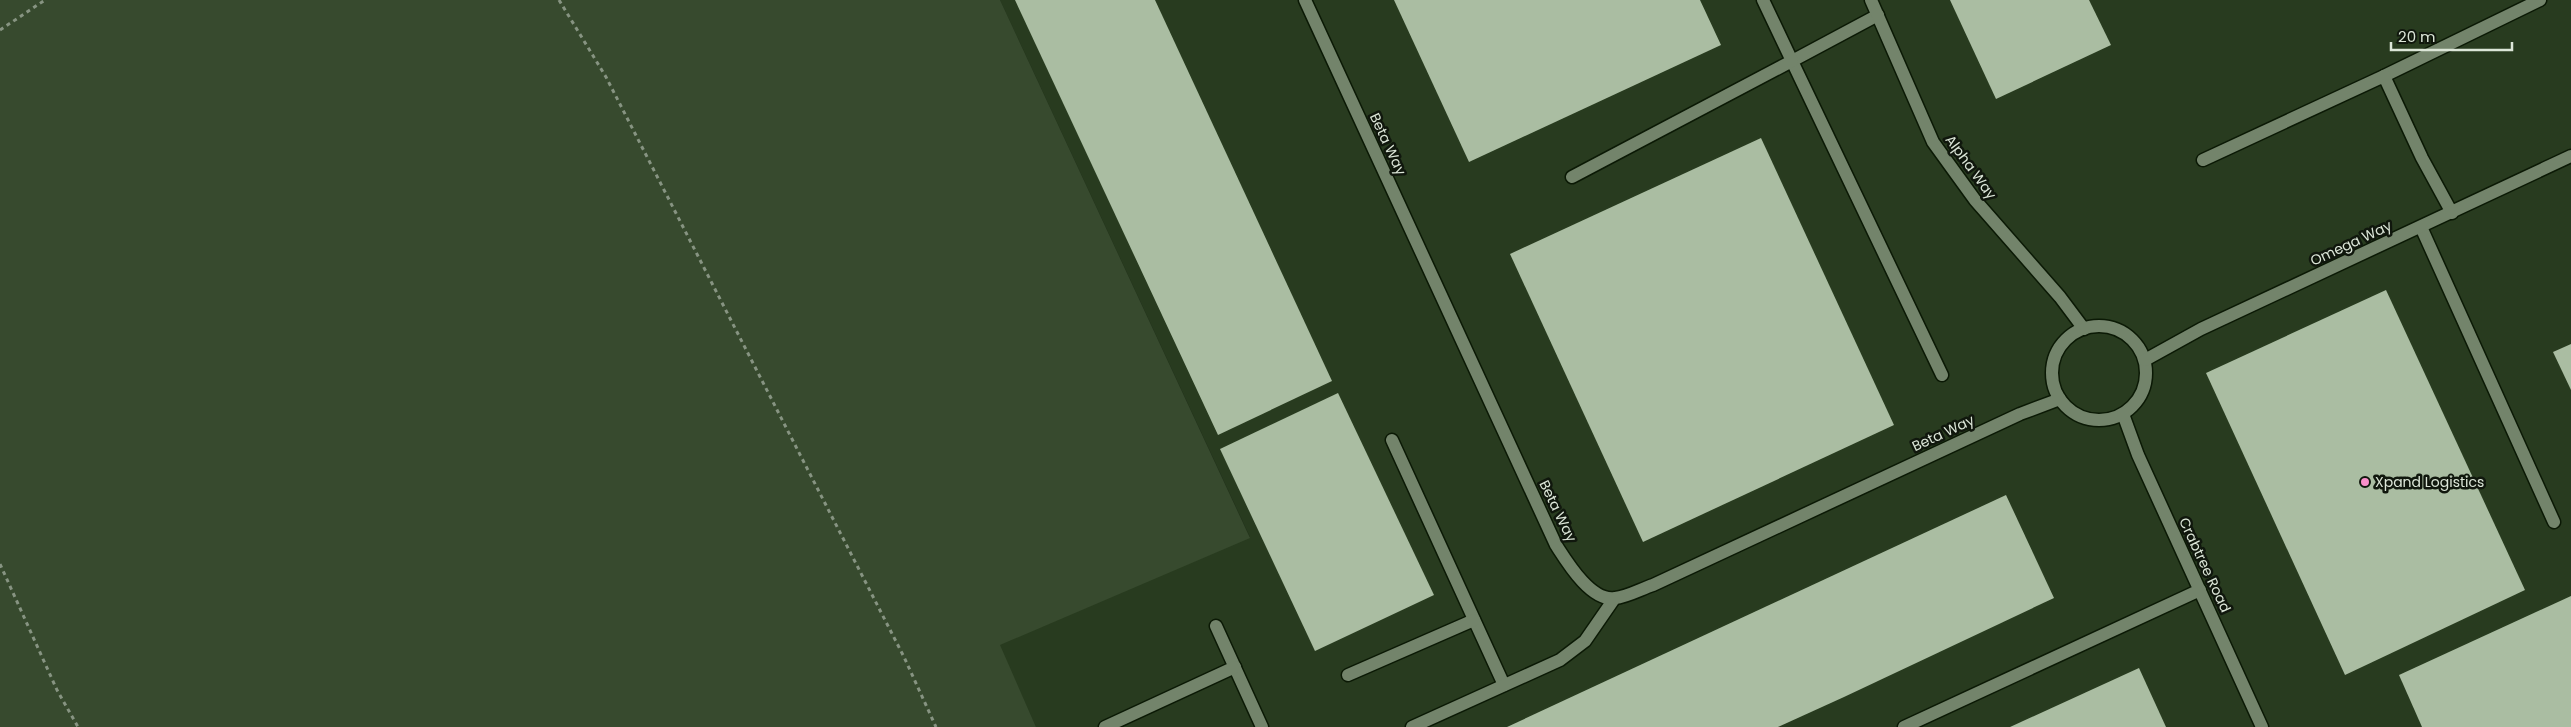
<svg xmlns="http://www.w3.org/2000/svg" width="2571" height="727" viewBox="0 0 2571 727" font-family="Poppins,sans-serif">
  <rect width="100%" height="100%" fill="#22311c"/>
  <polygon fill="#283b1f" points="1000,0 2571,0 2571,727 1036,727 999,645 1250,537"/>
  <polygon fill="#374a2e" points="0,0 1000,0 1250,538 1000,645 1036,727 0,727"/>
  <g fill="#aabda2">
    <polygon points="1015,0 1155,0 1332,381 1218,435"/>
    <polygon points="1394,0 1700,0 1721,45 1469,162"/>
    <polygon points="1950,0 2089,0 2111,45 1996,99"/>
    <polygon points="1761,138 1894,425 1643,542 1510,254"/>
    <polygon points="2386,290 2525,590 2345,675 2206,373"/>
    <polygon points="2571,344 2571,390 2553,352"/>
    <polygon points="1338,393 1434,595 1315,651 1220,449"/>
    <polygon points="2006,495 2054,598 1844,697 1778,727 1507,727"/>
    <polygon points="2571,596 2571,727 2422,727 2399,675"/>
    <polygon points="2139,668 2166,727 2010,727"/>
  </g>
  <g fill="none" stroke-linecap="round" stroke-linejoin="round">
    <defs>
      <g id="service">
        <polyline points="1878,15 1792,61 1942,375"/>
        <polyline points="2384,76 2540,0"/>
        <polyline points="2203,160 2384,76 2422,158 2452,213"/>
        <polyline points="1572,177 1792,61 1763,0"/>
        <polyline points="2421,227 2554,522"/>
        <polyline points="1392,440 1504,685"/>
        <polyline points="1216,626 1262,727"/>
        <polyline points="1348,675 1474,620"/>
        <polyline points="1105,727 1235,667"/>
        <polyline points="1412,727 1560,660 1585,641 1614,599"/>
        <polyline points="1904,727 2200,590"/>
      </g>
      <g id="minor">
        <path d="M 1305,0 L 1556,545 C 1567,562 1591,602 1615,598 C 1627,597 1641,589 1653,585 L 2020,414 L 2060,399"/>
        <polyline points="1871,0 1933,142 1975,200 2060,297 2084,329"/>
        <circle cx="2099" cy="373" r="47"/>
        <polyline points="2145,360 2201,329 2571,156"/>
        <polyline points="2123,414 2138,455 2262,727"/>
      </g>
    </defs>
    <use href="#service" stroke="#0b1905" stroke-width="15"/>
    <use href="#minor" stroke="#0b1905" stroke-width="15"/>
    <g stroke="#879482" stroke-width="3" stroke-dasharray="4 4" stroke-linecap="butt">
      <polyline points="559,0 606,77 904,657 936,727"/>
      <polyline points="0,30 45,0"/>
      <polyline points="0,564 57,690 78,727"/>
    </g>
    <use href="#service" stroke="#73846b" stroke-width="12"/>
    <use href="#minor" stroke="#73846b" stroke-width="12"/>
  </g>
  <circle fill="#f98fca" stroke="#10170d" stroke-width="2" cx="2365" cy="482" r="5"/>
  <g text-anchor="middle" stroke-width="5" stroke-linejoin="round" paint-order="stroke">
    <g font-size="14" fill="#dce6d8" stroke="#10170d">
      <text transform="translate(1388 144) rotate(65)" y="5">Beta Way</text>
      <text transform="translate(1971 167) rotate(54)" y="5">Alpha Way</text>
      <text transform="translate(2351 243) rotate(-25)" y="5">Omega Way</text>
      <text transform="translate(1943 433) rotate(-25)" y="5">Beta Way</text>
      <text transform="translate(1558 511) rotate(64)" y="5">Beta Way</text>
      <text transform="translate(2205 565) rotate(65)" y="5">Crabtree Road</text>
    </g>
    <g font-size="14" fill="#dce6d8" stroke="#10170d" text-anchor="start">
      <text x="2375" y="487">Xpand Logistics</text>
    </g>
  </g>
  <path d="M2391 42v8h121v-8" fill="none" stroke="#dce6d8" stroke-width="2.5"/>
  <text x="2398" y="42" font-size="15" fill="#dce6d8" stroke="#10170d" stroke-width="4" paint-order="stroke">20 m</text>
</svg>
